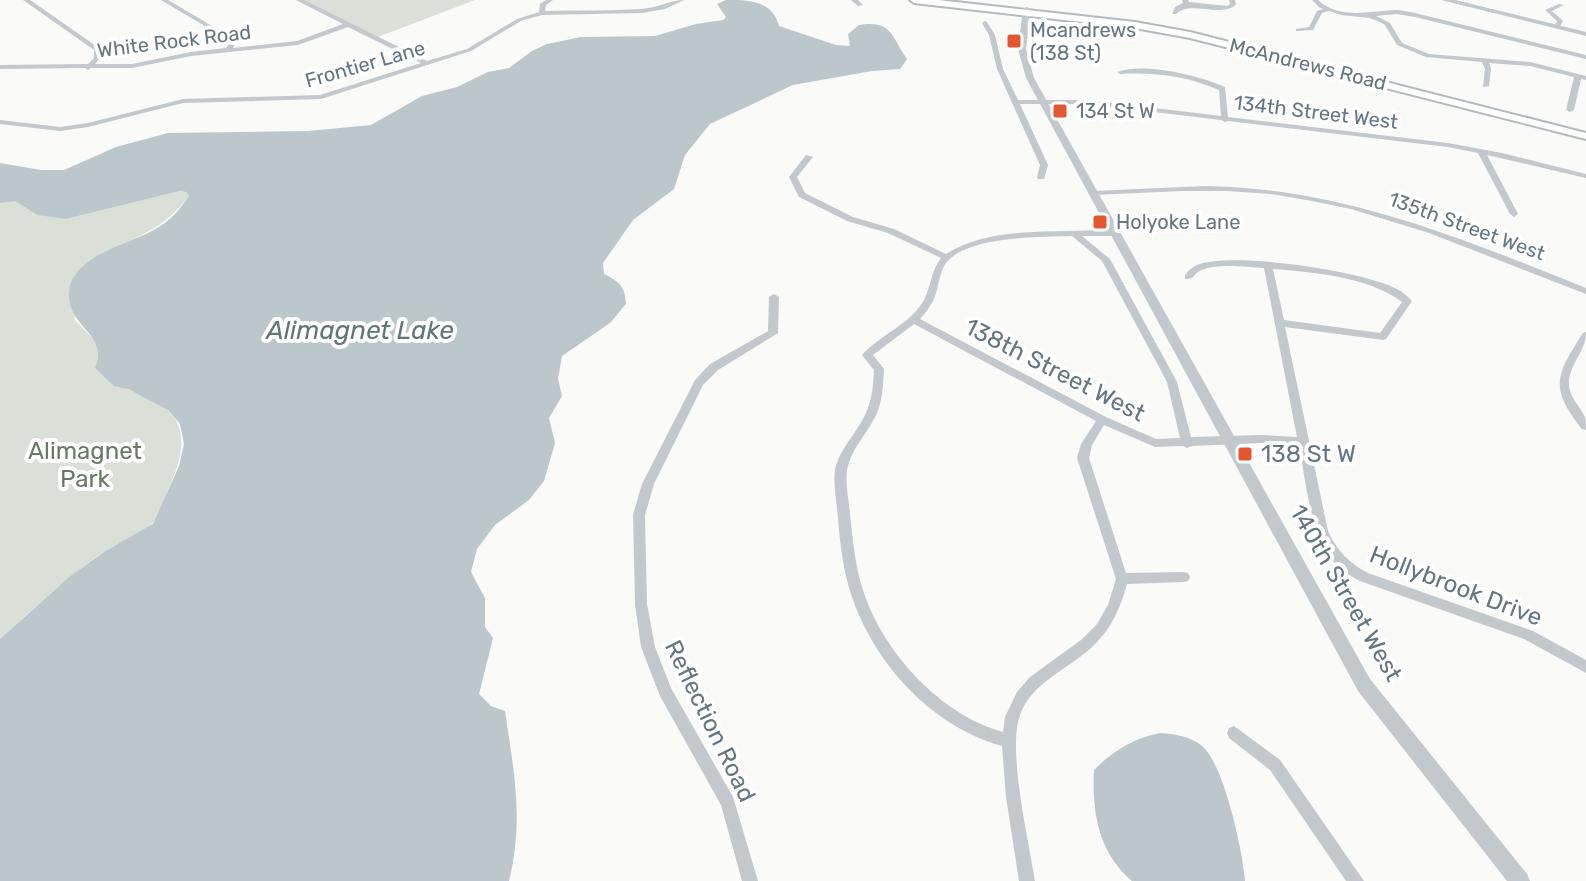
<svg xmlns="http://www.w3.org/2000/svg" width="1586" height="881" viewBox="0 0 1586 881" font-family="Rubik,sans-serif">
  <rect width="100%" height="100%" fill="#fafaf8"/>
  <g fill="#dadfd7">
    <polygon points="299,0 475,0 375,38"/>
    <path d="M 180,191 L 186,192 L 189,196 C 166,227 137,238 102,253 L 74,319 L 97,343 L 114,386 C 175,401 197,426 170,485 C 165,496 160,516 152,524 C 140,536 118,542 103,552 C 66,577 33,609 0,639 L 0,203 L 15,200 L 66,219 Z"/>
  </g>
  <g fill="#bbc7cb">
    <path d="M 726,0 C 749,0 772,0 779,26 L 836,45 L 850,46 L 848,34 L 859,25 C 893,20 891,37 907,59 L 900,69 L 872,71 L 793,85 L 710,124 L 685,155 L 674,189 L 633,220 L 603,263 L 604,274 C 620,282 625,286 626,304 L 610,323 L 562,356 L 558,379 L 562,396 L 549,418 L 555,443 L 544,481 L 529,500 L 495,525 L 477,549 L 471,572 L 485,598 L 485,627 L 493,638 L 479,694 L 491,706 L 505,711 C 514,772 524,820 509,881 L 0,881 L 0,639 L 69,577 L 105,551 L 153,524 L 179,466 L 184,444 L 180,424 L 168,410 L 130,390 L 114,386 L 95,368 C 110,335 67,327 69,293 C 71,254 133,244 159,227 C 172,219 180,209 189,196 L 186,192 L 180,191 L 66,219 L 38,215 L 15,201 L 0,203 L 0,163 L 41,170 L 64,170 L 116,147 L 168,133 L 308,131 L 371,125 L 422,96 L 457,87 L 488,72 L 509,68 L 532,51 L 547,44 L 581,37 L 655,36 L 696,24 L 723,20 L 726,17 L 717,4 Z"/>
    <path d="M 1160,733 C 1175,734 1190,736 1202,746 C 1224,764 1243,852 1245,881 L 1132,881 C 1098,852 1092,812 1094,770 C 1113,751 1134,738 1160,733 Z"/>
  </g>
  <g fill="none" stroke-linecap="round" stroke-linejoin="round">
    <defs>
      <polygon id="secondary" points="910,0 938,0 1135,22 1190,32 1586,133 1586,139 1190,38 1135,28 914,3"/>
    </defs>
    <use href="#secondary" stroke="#b3babf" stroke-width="4"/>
    <g fill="#c3c8cc" fill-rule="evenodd">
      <path d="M 23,0 L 30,0 L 99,48 L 100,58 L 95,64 L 132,64 L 191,52 L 226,48 L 229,44 L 225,38 L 161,0 L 168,0 L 229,36 L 235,44 L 233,48 L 297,41 L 343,24 L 296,0 L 304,0 L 427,61 L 467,49 L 517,19 L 539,12 L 540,4 L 546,0 L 553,0 L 546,5 L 545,11 C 577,10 609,11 641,9 C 657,8 671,0 684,0 L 665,9 L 642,13 L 542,15 L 521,21 L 471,51 L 321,99 L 183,103 L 88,127 L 60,131 L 0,124 L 0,120 L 60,127 L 88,123 L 183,99 L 320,95 L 421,63 L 348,27 L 298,45 L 191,56 L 132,68 L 91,68 L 88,70 L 85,68 L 0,69 L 0,65 L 88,64 L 94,58 L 94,50 Z"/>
      <polygon points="851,0 858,0 863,5 858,6"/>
      <path d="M 1182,0 L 1188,0 L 1189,2 L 1227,6 L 1230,4 L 1229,0 L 1235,0 L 1236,5 C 1218,18 1191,0 1176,14 L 1172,14 L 1175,7 L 1183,3 Z"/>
      <path d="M 1312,0 L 1318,0 C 1339,20 1370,11 1395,10 C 1402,10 1409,12 1415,13 L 1586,55 L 1586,59 L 1415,17 L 1397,14 L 1376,16 L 1390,23 L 1402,43 L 1429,54 L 1530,62 L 1586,76 L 1586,80 L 1581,79 L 1574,110 L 1570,112 L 1566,110 L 1574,77 L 1530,66 L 1489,63 L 1491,69 L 1489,86 L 1483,87 L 1485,69 L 1482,62 L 1426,57 L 1397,45 L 1385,25 L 1378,21 L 1369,18 L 1341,15 L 1329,11 L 1322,13 L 1313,30 L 1296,31 L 1296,29 L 1309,27 L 1317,11 L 1323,9 L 1319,7 Z"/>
      <polygon points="1559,4 1564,5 1552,11 1563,21 1559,28 1557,29 1554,27 1557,21 1545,10"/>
      <path d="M 985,21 L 987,22 L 995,35 L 1003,69 L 1018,100 L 1087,100 L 1221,116 L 1219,90 C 1187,76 1154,72 1120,74 L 1117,72 C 1144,62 1198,75 1225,87 L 1228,117 L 1448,143 L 1502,153 L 1586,174 L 1586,178 L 1487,155 L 1518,214 L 1514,217 L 1510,214 L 1478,153 L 1448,147 L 1228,121 L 1225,122 L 1221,120 L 1087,104 L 1020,104 L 1048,165 L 1044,179 L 1038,179 L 1037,177 L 1040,165 L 997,69 L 989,35 L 982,23 Z"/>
      <path d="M 806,155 L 813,157 L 797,177 L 805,193 L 853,217 L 894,229 L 946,254 C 982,231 1028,232 1069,231 C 1085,231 1103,229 1119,231 L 1119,235 L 1116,236 L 1082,236 L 1110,259 L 1177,382 L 1191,437 L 1262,435 L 1297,437 L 1264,268 C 1248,267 1216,263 1202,270 C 1192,274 1197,279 1185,279 L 1185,275 C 1189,270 1193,266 1200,264 C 1236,252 1364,271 1397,289 C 1403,292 1408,297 1412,301 L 1386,339 L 1383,340 L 1285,327 L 1328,531 C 1337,551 1349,563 1368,573 L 1533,631 L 1586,660 L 1586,673 L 1524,639 L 1360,581 C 1350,576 1341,570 1334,562 C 1310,536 1306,480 1299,446 L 1262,443 L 1192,446 L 1187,448 L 1183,446 L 1155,447 L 1104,425 L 1092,445 L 1089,458 L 1126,573 L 1184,572 L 1188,573 L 1190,577 L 1188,581 L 1184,582 L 1127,584 C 1120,609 1111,630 1091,648 C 1067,670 1032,682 1020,715 C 1007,750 1029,842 1035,881 L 1019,881 L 1006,797 L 1002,746 C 930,726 872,661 850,591 C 843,568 840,543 838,519 C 837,503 833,486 835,470 C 839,450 855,435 864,417 C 872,403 873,386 874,370 L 862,355 C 879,336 906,326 921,305 C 931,291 930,272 941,258 L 888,233 L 847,221 L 799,197 L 789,177 ZM 1072,236 L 1102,261 L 1167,382 L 1180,438 L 1156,439 L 1106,417 L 920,319 C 927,311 933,303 936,293 C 939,283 940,272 946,263 C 967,236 1040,237 1072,236 ZM 1273,269 C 1313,272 1369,277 1402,302 L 1380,333 L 1284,320 ZM 914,324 L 1096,421 L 1081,444 L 1077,458 L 1116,579 L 1108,605 L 1097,624 L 1081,640 L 1030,677 L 1017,692 L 1005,717 L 1003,732 C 941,715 884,653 864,593 C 855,568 853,541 850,514 C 849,500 845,485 847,471 C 850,451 866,435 875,417 C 883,402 883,385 884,369 L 873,355 Z"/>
      <path d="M 1205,186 C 1341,188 1461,238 1586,288 L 1586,294 L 1429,233 L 1351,209 L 1312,201 L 1271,194 L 1227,191 L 1182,191 L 1094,195 L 1090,193 L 1094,191 Z"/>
      <polygon points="774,294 779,297 778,333 718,370 703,385 654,484 645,515 647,604 655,647 671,688 733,797 758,881 742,881 721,805 660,696 641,647 635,604 633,515 642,484 695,380 710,364 768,331 769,297"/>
      <path d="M 1586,332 C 1586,351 1571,362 1569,381 C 1568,397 1579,404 1585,417 C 1586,420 1586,426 1586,430 L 1582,429 C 1549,387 1556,375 1583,333 Z"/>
      <polygon points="1234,726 1280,760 1364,881 1346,881 1270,770 1229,738 1227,733 1229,728"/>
    </g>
    <g fill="#c3c8cc" fill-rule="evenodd">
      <polygon points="1441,0 1455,0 1586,32 1586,36"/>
      <polygon points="1027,7 1031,9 1026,49 1034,78 1370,679 1527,874 1530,881 1507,881 1358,691 1026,78 1018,49 1023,9"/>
    </g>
    <use href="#secondary" fill="#fff" fill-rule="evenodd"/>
  </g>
  <g fill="#e4572e" stroke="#fff" stroke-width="3">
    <rect x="1006" y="33" width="16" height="16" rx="4"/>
    <rect x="1052" y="103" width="16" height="16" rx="4"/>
    <rect x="1092" y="214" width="16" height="16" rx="4"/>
    <rect x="1237" y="446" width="16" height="16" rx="4"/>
  </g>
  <g text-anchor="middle" stroke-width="8" stroke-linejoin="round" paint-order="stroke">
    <g font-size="20" fill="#657683" stroke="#fff" text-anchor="start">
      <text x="1030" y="37">Mcandrews<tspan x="1030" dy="23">(138 St)</tspan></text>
      <text x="1076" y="118">134 St W</text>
      <text x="1116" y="229">Holyoke Lane</text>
    </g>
    <g font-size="20" fill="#657683" stroke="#fff">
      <text transform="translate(174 41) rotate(-7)" y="7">White Rock Road</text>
      <text transform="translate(365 64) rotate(-16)" y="7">Frontier Lane</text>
      <text transform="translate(1308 64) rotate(14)" y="7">McAndrews Road</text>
      <text transform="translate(1316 112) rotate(7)" y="7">134th Street West</text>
      <text transform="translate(1467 226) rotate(20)" y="7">135th Street West</text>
    </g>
    <g font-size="24" fill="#657683" stroke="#fff">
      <text transform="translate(1055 370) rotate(27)" y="8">138th Street West</text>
      <text transform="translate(1456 586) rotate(21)" y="8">Hollybrook Drive</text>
      <text transform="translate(1346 593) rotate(60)" y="8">140th Street West</text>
      <text transform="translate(710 721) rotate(64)" y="8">Reflection Road</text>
    </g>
    <g font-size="24" fill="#687a64" stroke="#fff">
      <text x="85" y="459">Alimagnet<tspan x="85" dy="28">Park</tspan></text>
    </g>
    <g font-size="24" fill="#657683" stroke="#fff" text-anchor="start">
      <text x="1261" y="462">138 St W</text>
    </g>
    <g font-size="26" font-style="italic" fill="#60757c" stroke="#fff">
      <text x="360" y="339">Alimagnet Lake</text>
    </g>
  </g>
</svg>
